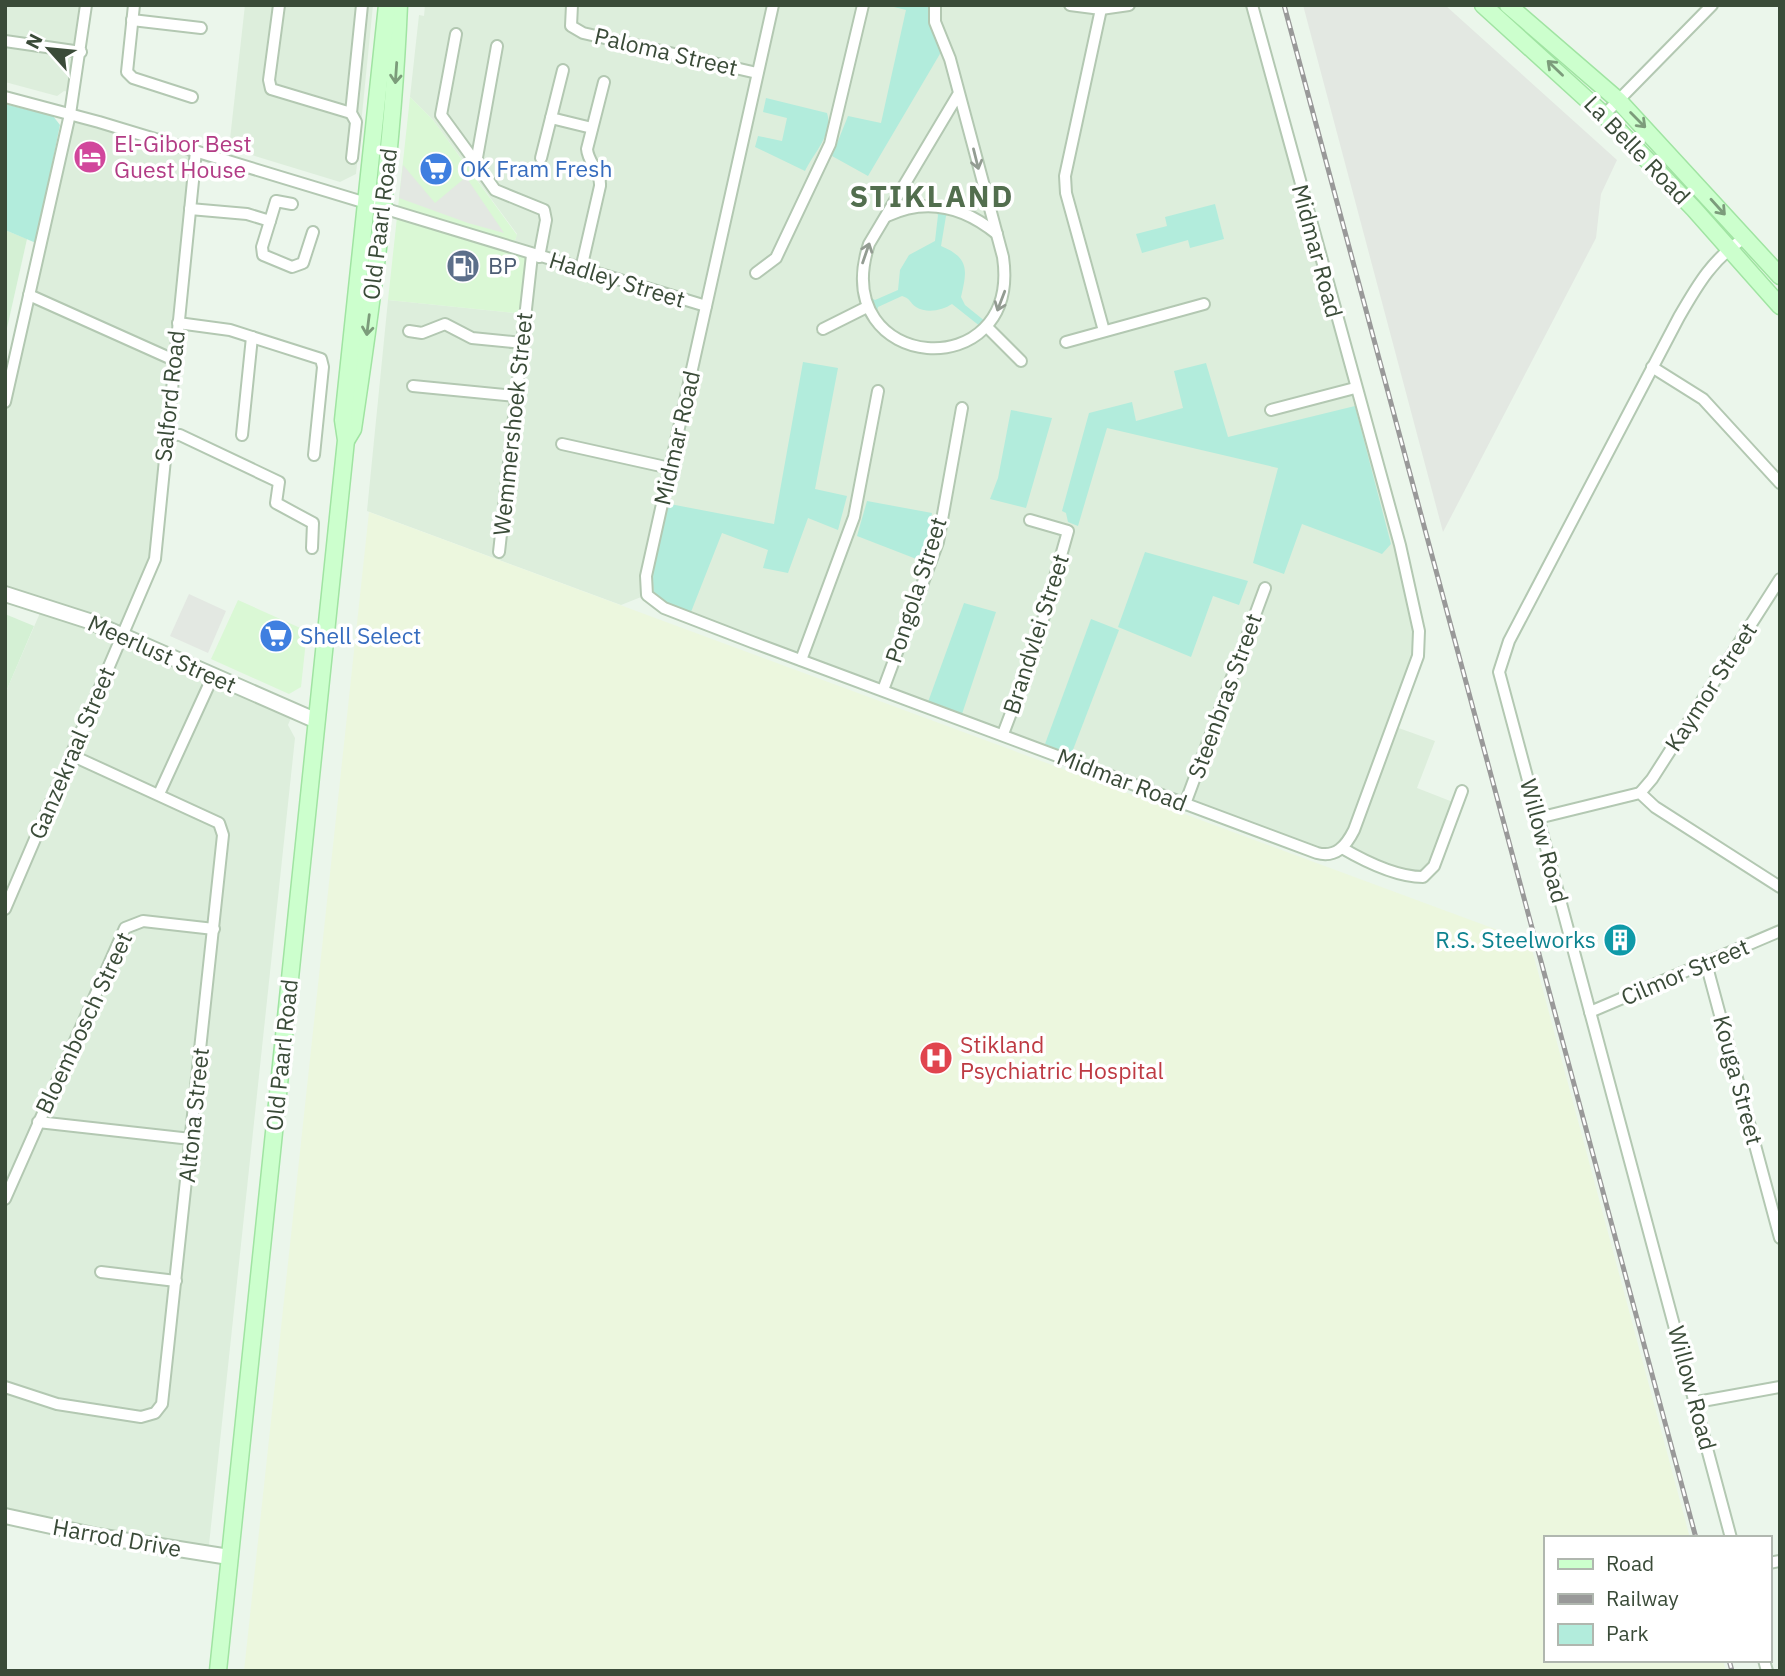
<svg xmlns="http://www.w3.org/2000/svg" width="1785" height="1676" viewBox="0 0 1785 1676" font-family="'IBM Plex Sans',sans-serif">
  <rect width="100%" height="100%" fill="#ebf6eb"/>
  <g fill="#ddeedc">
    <polygon points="5,5 87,5 74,93 64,91 57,96 5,82"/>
    <polygon points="245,5 373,5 356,174 340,182 229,148"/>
    <polygon points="425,5 1254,5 1420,631 1393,726 1435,741 1417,788 1458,804 1423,878 1342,849 1330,855 664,609 646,595 621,605 367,511 388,300 525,314 513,246 517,234 433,120 410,97 419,15 424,16"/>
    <polygon points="70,115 197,152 155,559 124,636 293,713 288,725 295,738 208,1554 5,1517 5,694 43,606 5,595 5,406"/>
  </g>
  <g fill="#daf8d5">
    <polygon points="410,97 433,120 517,235 513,246 533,253 525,314 388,300"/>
    <polygon points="238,600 307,631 301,687 289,694 211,659"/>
  </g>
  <g fill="#d4f0d4">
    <polygon points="5,230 27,239 5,337"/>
    <polygon points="5,614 34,626 5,694"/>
  </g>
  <polygon fill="#ecf7de" points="369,512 1530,942 1690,1538 1545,1538 1545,1660 1723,1660 1726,1671 244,1671"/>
  <g fill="#b2ecdc">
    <polygon points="886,5 931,5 944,47 868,176 832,156 848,116 881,123 906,10"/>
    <path d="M 766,98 L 827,113 C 834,133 813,154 805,171 L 755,147 L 758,136 L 782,141 L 787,118 L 763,112 Z"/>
    <polygon points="5,104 53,116 60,125 36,243 5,230"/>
    <polygon points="1215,204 1224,239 1190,248 1188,240 1142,253 1136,234 1167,226 1165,217"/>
    <path d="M 935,211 L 950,211 L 946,216 L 941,246 C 970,258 967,271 961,297 L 965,305 L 986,322 L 981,327 L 952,304 C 943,310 927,314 916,307 C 910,303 910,298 902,296 L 878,307 L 877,311 L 871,298 L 875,300 L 898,290 L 900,270 L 909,255 L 935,241 L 938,215 Z"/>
    <path d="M 803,362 L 838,368 L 815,489 L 847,496 L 838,530 L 808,518 L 788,573 L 763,568 L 768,550 L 722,533 L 691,612 C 681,608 664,605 656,596 C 647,585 661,515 670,504 L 774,524 Z"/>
    <polygon points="1206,363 1228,437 1355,406 1391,544 1382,554 1377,552 1302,524 1284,574 1253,563 1278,468 1107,428 1078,526 1068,522 1066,513 1062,511 1089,413 1132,402 1136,421 1183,408 1174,371"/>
    <polygon points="1011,410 1052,418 1026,508 990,499 998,478"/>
    <polygon points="867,501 932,513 927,538 919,560 857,536"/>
    <polygon points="1145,552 1248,581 1239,605 1213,596 1191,657 1118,627"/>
    <polygon points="964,603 996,612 962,714 928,702"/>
    <polygon points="1091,619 1119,630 1071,755 1045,744"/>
  </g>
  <g fill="#e3e8e2">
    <polygon points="1303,5 1445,5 1617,160 1601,194 1596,238 1443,532"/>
    <polygon points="403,165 435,203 466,177 504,233 468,223 399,198"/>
    <polygon points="189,594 226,611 208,653 170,636"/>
  </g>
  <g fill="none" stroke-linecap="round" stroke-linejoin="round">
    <defs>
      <g id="minor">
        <polyline points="134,5 127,72 133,78 192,97"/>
        <polyline points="279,5 269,80 271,89 351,113"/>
        <polyline points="572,5 571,26 583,33 757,73"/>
        <path d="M 773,5 L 646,576 L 647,595 L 664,608 L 752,642 L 1317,853 C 1336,858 1346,846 1354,830 L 1418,656 L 1419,631 L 1400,545 L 1252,5"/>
        <path d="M 935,5 L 935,22 L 950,59 L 1003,257 C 1022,388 827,373 869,244 L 959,93"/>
        <polyline points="1070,5 1101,9 1129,5"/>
        <polyline points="1101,9 1065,176 1066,193 1104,331"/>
        <polyline points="132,20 201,28"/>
        <polyline points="456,34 441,115 476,163"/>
        <polyline points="5,41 81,52"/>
        <polyline points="497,46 476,163 495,190 544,210 546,220 539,257"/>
        <polyline points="5,97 99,122 706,306"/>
        <polyline points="1604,115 1712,5"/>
        <polyline points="551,118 592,128"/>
        <polyline points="352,158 356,122 351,113 362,5"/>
        <polyline points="541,158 563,70"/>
        <polyline points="190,209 247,214 270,221 276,201 292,204"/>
        <path d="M 887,216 C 927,197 964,207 997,234"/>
        <polyline points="270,221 262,247 263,255 292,267 303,263 313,232"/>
        <path d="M 581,269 L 600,186 C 601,171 588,163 587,149 L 604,82"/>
        <polyline points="756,273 776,258 830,144 863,5"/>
        <polyline points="29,295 174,360"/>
        <polyline points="178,323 230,330 321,359 323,367 314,455"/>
        <polyline points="987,327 1021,361"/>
        <polyline points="823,329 867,307"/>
        <polyline points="409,331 422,333 445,324 472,338 522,343"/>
        <polyline points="1066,342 1204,304"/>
        <polyline points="1652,367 1703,399 1780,483"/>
        <polyline points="413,386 516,396"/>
        <polyline points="5,402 70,114 86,5"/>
        <polyline points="1271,410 1355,388"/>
        <polyline points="166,434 180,435 279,482 276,503 313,523 312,548"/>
        <polyline points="242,435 252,337"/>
        <polyline points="562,444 670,468"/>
        <polyline points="499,552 532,255"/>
        <polyline points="801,660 854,517 878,391"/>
        <polyline points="883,690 938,542 962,408"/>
        <polyline points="1003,734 1033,655 1068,531 1030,520"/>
        <polyline points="1640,793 1652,779 1780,579"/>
        <polyline points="159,794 213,676"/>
        <polyline points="1185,804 1265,588"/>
        <polyline points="1538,818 1640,793 1655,807 1780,887"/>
        <path d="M 1342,848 C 1366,862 1396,877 1423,877 L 1434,866 L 1462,791"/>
        <polyline points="5,909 155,559 196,151"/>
        <polyline points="1706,963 1780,1238"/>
        <polyline points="1590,1012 1780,931"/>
        <polyline points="38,1122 191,1139"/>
        <polyline points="5,1199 125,928 143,921 214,929"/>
        <polyline points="101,1272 176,1281"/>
        <polyline points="5,1387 57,1404 141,1417 155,1413 162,1404 223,835 219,823 71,755"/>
        <polyline points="1697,1402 1780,1387"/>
        <path d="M 1731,1538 L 1499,672 L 1509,641 L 1679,317 C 1698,284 1713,258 1746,237"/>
        <polyline points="1769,1563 1780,1561"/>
        <polyline points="1764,1660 1767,1671"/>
      </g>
      <g id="tertiary">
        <polyline points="5,594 89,621 317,721"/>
        <polyline points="5,1516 97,1536 229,1557"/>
      </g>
      <g id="secondary">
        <polyline points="1483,5 1604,115 1694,209 1780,306"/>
        <polyline points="1508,5 1618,100 1780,276"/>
        <path d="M 347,439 L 353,429 C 374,289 393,147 399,5"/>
        <polyline points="218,1671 346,440 343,420 387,5"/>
      </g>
    </defs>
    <use href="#minor" stroke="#b3c8b2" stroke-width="14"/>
    <use href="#tertiary" stroke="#b3c8b2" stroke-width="18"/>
    <use href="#secondary" stroke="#a0e4a2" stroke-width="19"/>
    <use href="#minor" stroke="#fff" stroke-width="10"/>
    <use href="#tertiary" stroke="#fff" stroke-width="14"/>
    <use href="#secondary" stroke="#ccffcd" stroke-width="16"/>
    <defs>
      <g id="rail">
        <polyline points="1284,5 1696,1538"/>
        <polyline points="1729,1660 1732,1671"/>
      </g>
    </defs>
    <use href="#rail" stroke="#999" stroke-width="5"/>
    <use href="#rail" stroke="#fff" stroke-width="2.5" stroke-dasharray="8" stroke-linecap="butt"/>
  </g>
  <defs><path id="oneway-shaft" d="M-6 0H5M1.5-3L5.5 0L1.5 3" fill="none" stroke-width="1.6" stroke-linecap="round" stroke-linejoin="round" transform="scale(1.75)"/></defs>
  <g stroke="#7c9c7b">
    <use href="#oneway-shaft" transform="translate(1555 68) rotate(-136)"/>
    <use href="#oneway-shaft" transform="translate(396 73) rotate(94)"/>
    <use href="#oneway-shaft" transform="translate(1638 120) rotate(45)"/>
    <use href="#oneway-shaft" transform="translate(1718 207) rotate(48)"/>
    <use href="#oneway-shaft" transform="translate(368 325) rotate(97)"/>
  </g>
  <g stroke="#939c92">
    <use href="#oneway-shaft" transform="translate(976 159) rotate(76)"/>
    <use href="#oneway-shaft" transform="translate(866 253) rotate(-71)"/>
    <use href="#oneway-shaft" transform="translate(1001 301) rotate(111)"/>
  </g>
  <defs>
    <symbol id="hotel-disc" viewBox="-11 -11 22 22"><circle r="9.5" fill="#d1479c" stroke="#fff"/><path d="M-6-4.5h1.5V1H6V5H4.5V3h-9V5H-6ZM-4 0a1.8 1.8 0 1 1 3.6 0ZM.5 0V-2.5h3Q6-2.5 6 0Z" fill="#fff"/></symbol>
    <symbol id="supermarket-disc" viewBox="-11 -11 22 22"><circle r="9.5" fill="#3f7fe0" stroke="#fff"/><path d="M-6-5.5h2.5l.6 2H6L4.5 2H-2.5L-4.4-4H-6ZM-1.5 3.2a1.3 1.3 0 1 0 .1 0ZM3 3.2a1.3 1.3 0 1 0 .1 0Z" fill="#fff"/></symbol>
    <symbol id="fuel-disc" viewBox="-11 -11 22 22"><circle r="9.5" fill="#5c6f8a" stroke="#fff"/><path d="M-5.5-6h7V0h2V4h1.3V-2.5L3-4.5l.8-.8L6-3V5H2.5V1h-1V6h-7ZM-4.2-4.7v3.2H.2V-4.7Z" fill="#fff"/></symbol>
    <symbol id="building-disc" viewBox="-11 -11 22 22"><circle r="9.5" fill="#0f9aa8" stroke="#fff"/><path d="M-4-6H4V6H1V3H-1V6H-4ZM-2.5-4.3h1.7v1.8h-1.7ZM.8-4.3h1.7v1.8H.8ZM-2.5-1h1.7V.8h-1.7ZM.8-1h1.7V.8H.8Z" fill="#fff"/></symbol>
    <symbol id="hospital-disc" viewBox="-11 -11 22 22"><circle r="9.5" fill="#e0444e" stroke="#fff"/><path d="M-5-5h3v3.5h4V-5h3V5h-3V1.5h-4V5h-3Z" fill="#fff"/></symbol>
  </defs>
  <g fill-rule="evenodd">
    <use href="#hotel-disc" x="71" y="138" width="38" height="38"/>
    <use href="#supermarket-disc" x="417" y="150" width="38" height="38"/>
    <use href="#fuel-disc" x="444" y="247" width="38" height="38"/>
    <use href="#supermarket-disc" x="257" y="617" width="38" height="38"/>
    <use href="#building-disc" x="1601" y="921" width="38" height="38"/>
    <use href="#hospital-disc" x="917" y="1039" width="38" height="38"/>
  </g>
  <g text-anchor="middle" stroke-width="7" stroke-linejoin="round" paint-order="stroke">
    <g font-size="23" fill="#3a4b38" stroke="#fff">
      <text transform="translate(666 52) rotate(13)" y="8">Paloma Street</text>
      <text transform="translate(1637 150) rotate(46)" y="8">La Belle Road</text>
      <text transform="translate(380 224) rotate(-83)" y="8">Old Paarl Road</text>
      <text transform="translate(1317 251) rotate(75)" y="8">Midmar Road</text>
      <text transform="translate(617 280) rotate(17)" y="8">Hadley Street</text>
      <text transform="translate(170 396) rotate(-84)" y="8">Salford Road</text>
      <text transform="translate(513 424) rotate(-84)" y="8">Wemmershoek Street</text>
      <text transform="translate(677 438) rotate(-77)" y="8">Midmar Road</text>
      <text transform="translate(916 590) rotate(-72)" y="8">Pongola Street</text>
      <text transform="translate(1036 634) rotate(-72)" y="8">Brandvlei Street</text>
      <text transform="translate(162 654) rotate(24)" y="8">Meerlust Street</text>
      <text transform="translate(1711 687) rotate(-57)" y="8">Kaymor Street</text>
      <text transform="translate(1225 696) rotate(-70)" y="8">Steenbras Street</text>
      <text transform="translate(72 753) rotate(-67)" y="8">Ganzekraal Street</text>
      <text transform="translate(1122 780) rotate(21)" y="8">Midmar Road</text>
      <text transform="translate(1544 841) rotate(75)" y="8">Willow Road</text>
      <text transform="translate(1685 972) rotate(-23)" y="8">Cilmor Street</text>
      <text transform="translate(84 1023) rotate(-65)" y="8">Bloembosch Street</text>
      <text transform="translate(282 1055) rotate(-84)" y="8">Old Paarl Road</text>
      <text transform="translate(1738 1080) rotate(75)" y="8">Kouga Street</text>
      <text transform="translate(194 1115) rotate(-84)" y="8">Altona Street</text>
      <text transform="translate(1692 1388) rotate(75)" y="8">Willow Road</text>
      <text transform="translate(117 1538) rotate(10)" y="8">Harrod Drive</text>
    </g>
    <g font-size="23" fill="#b23c85" stroke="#fff" text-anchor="start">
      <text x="114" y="152">El-Gibor Best<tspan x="114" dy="26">Guest House</tspan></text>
    </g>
    <g font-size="23" fill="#366cbe" stroke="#fff" text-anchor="start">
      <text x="460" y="177">OK Fram Fresh</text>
      <text x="300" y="644">Shell Select</text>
    </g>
    <g font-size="23" fill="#4e5e75" stroke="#fff" text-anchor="start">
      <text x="488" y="274">BP</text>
    </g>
    <g font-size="23" fill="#0d838f" stroke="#fff" text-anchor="end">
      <text x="1596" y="948">R.S. Steelworks</text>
    </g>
    <g font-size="23" fill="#be3a42" stroke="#fff" text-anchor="start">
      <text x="960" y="1053">Stikland<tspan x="960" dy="26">Psychiatric Hospital</tspan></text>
    </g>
    <g font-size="30" font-weight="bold" letter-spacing="2" fill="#526e4e" stroke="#fff">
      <text x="932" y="207">STIKLAND</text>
    </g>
  </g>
  <rect width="1785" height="1676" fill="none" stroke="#3a4b38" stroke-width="14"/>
  <rect x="1544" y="1536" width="228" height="126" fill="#ffffff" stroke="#b0b7af" stroke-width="2"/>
  <rect x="1558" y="1559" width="35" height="10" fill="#ccffcd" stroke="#b0b7af" stroke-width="2"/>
  <text x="1606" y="1571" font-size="21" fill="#3a4b38">Road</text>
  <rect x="1558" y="1594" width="35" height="10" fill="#999999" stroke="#b0b7af" stroke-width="2"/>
  <text x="1606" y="1606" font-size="21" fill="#3a4b38">Railway</text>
  <rect x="1558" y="1624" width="35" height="21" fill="#b2ecdc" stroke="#b0b7af" stroke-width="2"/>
  <text x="1606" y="1641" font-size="21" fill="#3a4b38">Park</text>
  <g transform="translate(49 49) rotate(297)" stroke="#ffffff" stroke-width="5" paint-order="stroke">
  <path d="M0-5L12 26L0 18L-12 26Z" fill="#3a4b38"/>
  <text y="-10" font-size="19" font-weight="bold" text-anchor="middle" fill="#3a4b38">N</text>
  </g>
</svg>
